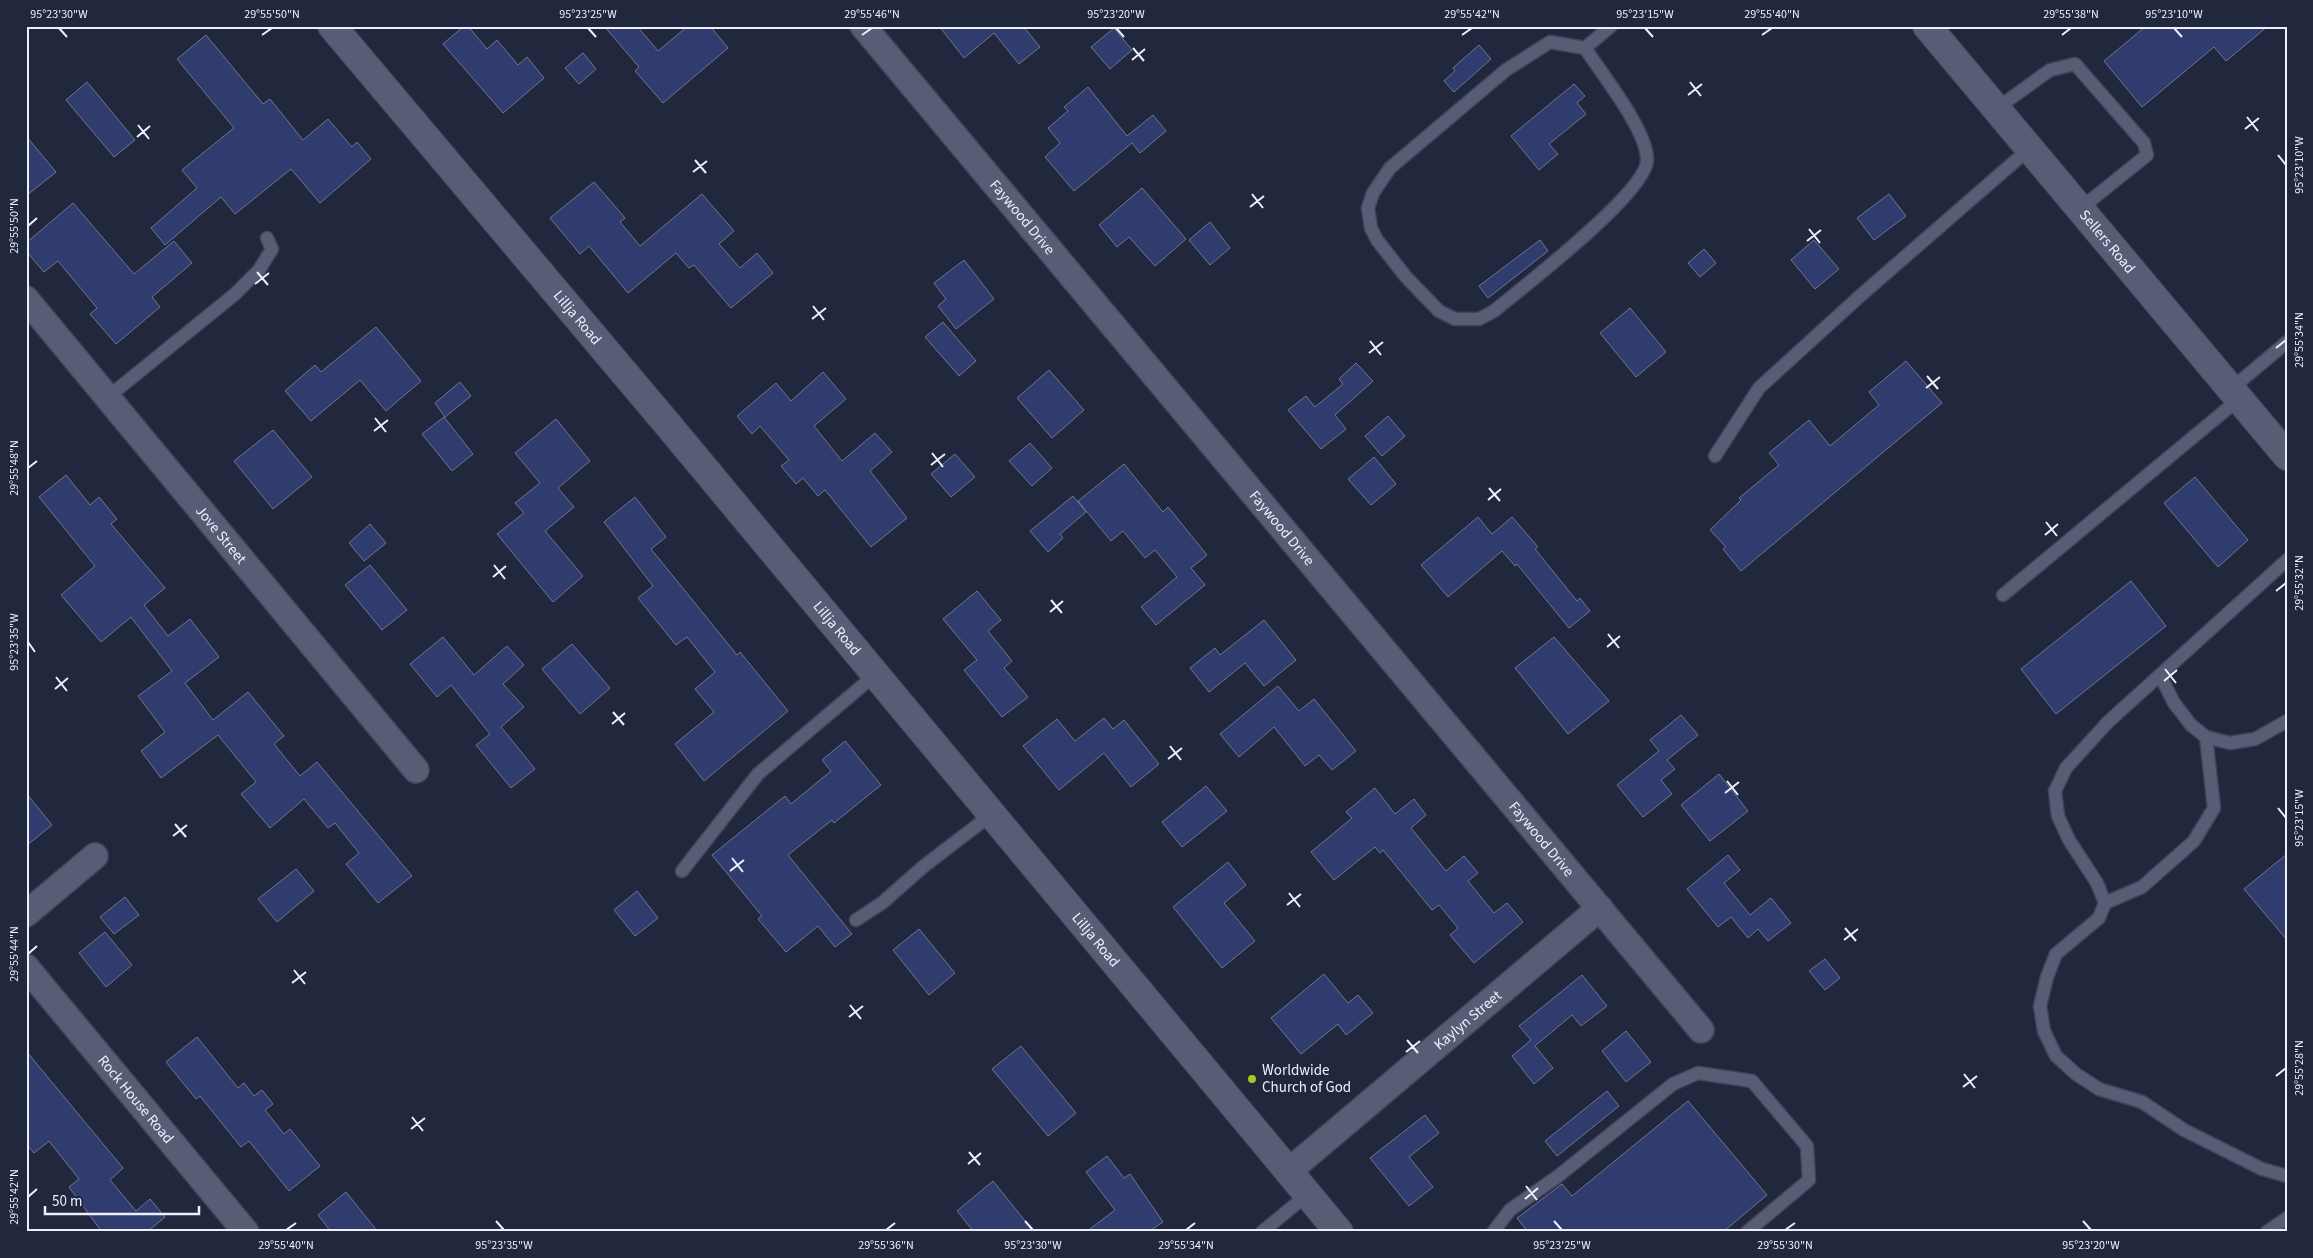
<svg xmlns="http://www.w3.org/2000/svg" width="2313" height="1258" viewBox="0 0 2313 1258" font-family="'Source Sans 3',sans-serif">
  <rect width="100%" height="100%" fill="#21273c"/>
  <g fill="#313c6e" stroke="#6f768f">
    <polygon points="464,26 468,26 487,49 497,40 518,65 527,57 544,78 503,113 443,44"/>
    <polygon points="604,26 637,26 658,51 688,26 710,26 728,48 663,103 635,71 639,67"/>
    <polygon points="939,26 1023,26 1040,47 1019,64 994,33 964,58"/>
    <polygon points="2146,26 2268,26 2226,61 2214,47 2142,107 2104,61"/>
    <polygon points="1114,28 1132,50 1110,69 1091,47"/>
    <polygon points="206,35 263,104 270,99 303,140 328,119 352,147 357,142 371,159 320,203 291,169 235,214 221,197 165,245 151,228 197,188 182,170 234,128 177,59"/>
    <polygon points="1479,45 1491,59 1454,92 1444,81 1455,71 1453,68"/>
    <polygon points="583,53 596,69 579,84 565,68"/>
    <polygon points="87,82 135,140 114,157 66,100"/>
    <polygon points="1574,84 1585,96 1577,103 1586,114 1549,144 1558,154 1539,170 1511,136"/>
    <polygon points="1088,87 1127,136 1153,115 1166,131 1140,153 1132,143 1074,191 1045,157 1060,143 1048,128 1068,111 1064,107"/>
    <polygon points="26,136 56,172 26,196"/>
    <polygon points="594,182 625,218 620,222 640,246 702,194 734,231 719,244 740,268 757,253 773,273 731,308 694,265 689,268 676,253 628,293 589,246 580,254 550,218"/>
    <polygon points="1142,188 1186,239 1155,266 1129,237 1117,247 1099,225"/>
    <polygon points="1889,194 1906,216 1874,240 1857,218"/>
    <polygon points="73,203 134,274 174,241 192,263 152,297 160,307 116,344 90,314 97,308 58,261 44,272 26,251 26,243"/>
    <polygon points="1210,222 1230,248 1210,265 1189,240"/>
    <polygon points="1540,240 1548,251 1488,298 1479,286"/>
    <polygon points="1814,240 1839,269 1815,289 1791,260"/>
    <polygon points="1704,249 1716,263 1700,277 1688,263"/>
    <polygon points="964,260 994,299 956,329 938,306 946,299 934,283"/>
    <polygon points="1630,308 1666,352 1636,377 1600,333"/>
    <polygon points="943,322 976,361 959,376 925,337"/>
    <polygon points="376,327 421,381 386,411 360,380 311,421 285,391 315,365 321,372"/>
    <polygon points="1906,361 1942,403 1741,571 1723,549 1726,547 1710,530 1741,500 1739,498 1779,465 1769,453 1809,420 1830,446 1879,405 1869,392"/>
    <polygon points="1356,363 1373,381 1335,415 1346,429 1321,449 1288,410 1306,396 1315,407 1343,384 1339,379"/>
    <polygon points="1049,370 1084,410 1052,438 1017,398"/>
    <polygon points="823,372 846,399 814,426 842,461 875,433 892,452 870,471 907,518 871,547 825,490 818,496 803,478 796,484 781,466 789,460 760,426 752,434 737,416 776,383 791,401"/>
    <polygon points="460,382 471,396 445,417 435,403"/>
    <polygon points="1388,416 1405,436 1382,456 1365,436"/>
    <polygon points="444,417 473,454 452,471 422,434"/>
    <polygon points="556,419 590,461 558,488 574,507 545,531 583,576 553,602 497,534 524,513 515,503 540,483 515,453"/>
    <polygon points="273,430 312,477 273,509 234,461"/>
    <polygon points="1030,443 1052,468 1032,486 1009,461"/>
    <polygon points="955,454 975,477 951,497 931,474"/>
    <polygon points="1374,457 1396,484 1371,505 1348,479"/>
    <polygon points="1124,464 1163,512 1168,507 1207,555 1191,568 1205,585 1156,625 1141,607 1177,577 1155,550 1145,558 1123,531 1111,541 1078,501"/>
    <polygon points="66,475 90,505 99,497 117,519 111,524 165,588 144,605 168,636 190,619 219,657 185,683 213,720 248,692 284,736 274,744 300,776 317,762 412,876 378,903 346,864 359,853 335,823 328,828 304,799 270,828 241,794 256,782 218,735 161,778 141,751 165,732 138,696 172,671 131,617 101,642 61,595 95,566 39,497"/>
    <polygon points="2195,477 2248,540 2218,567 2164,503"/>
    <polygon points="1073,496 1086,512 1060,534 1063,538 1048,552 1030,531"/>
    <polygon points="635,497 666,537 651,549 737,655 740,652 788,711 704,781 675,744 714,712 695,689 715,672 687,637 676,645 638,598 653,586 604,522"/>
    <polygon points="1478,517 1492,534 1512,517 1538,547 1535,549 1577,601 1580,598 1590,611 1569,628 1517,564 1515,566 1502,551 1448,597 1421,565"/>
    <polygon points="370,524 386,543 364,561 349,543"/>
    <polygon points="370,565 407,610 382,630 345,585"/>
    <polygon points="2131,581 2166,626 2056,714 2021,669"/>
    <polygon points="977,591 1001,620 988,631 1012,661 1004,668 1028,697 1002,717 964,670 977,660 943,619"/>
    <polygon points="1264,620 1296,660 1264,686 1245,663 1209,692 1190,668 1215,648 1220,655"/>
    <polygon points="443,637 474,675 507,646 524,665 503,684 524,707 501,727 535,769 511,788 476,745 490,734 451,685 437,697 410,664"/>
    <polygon points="1554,637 1609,701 1568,734 1515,668"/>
    <polygon points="572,644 610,688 580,714 542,669"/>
    <polygon points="1278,686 1299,711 1314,699 1356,751 1332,770 1319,755 1305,766 1274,727 1239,757 1220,734"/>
    <polygon points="1681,715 1698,735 1667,760 1675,769 1661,780 1672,794 1643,817 1617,785 1659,751 1650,740"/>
    <polygon points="1104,718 1113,729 1124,720 1159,764 1131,787 1104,753 1059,790 1023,746 1057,719 1075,741"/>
    <polygon points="845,741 881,785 834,823 832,820 788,855 852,934 835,947 818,926 786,952 758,919 762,916 712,855 785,796 791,804 831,771 822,760"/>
    <polygon points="1719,774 1748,811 1710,841 1681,805"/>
    <polygon points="1206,786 1227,811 1182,847 1162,822"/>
    <polygon points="1375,788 1395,814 1414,799 1426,815 1411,828 1446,871 1464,856 1478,873 1468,881 1494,913 1507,903 1523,922 1474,963 1450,935 1458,928 1439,905 1432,910 1383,850 1380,853 1375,847 1334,880 1311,852 1352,818 1346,812"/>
    <polygon points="26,793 52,825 26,846"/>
    <polygon points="2287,854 2287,940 2244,889"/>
    <polygon points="1728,855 1740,870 1724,883 1750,915 1771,898 1791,923 1768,941 1758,929 1748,938 1731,917 1718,927 1687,889"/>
    <polygon points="1228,862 1246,885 1224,903 1255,941 1222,968 1173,907"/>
    <polygon points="296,869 314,891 277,922 258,899"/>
    <polygon points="637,891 658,918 635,936 614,910"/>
    <polygon points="125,897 139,915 114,934 100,917"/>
    <polygon points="919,929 955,973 929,995 893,950"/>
    <polygon points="105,932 132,965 106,987 79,953"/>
    <polygon points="1825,959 1840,978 1825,990 1809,971"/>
    <polygon points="1324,974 1348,1003 1358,995 1373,1013 1346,1035 1338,1024 1301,1054 1271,1018"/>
    <polygon points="1582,975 1607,1006 1581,1026 1572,1015 1535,1046 1553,1068 1534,1084 1512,1056 1531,1040 1519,1026"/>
    <polygon points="1626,1031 1651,1062 1626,1082 1602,1051"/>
    <polygon points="197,1037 238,1088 244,1083 254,1096 262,1090 273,1104 265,1110 284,1134 290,1129 320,1166 289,1191 249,1141 241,1147 200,1096 196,1099 166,1062"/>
    <polygon points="1021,1046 1076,1113 1048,1136 992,1069"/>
    <polygon points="26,1051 123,1168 110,1180 136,1211 150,1199 165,1217 147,1232 102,1232 69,1187 79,1179 49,1141 34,1153 26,1144"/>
    <polygon points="1607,1091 1619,1106 1557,1156 1545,1141"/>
    <polygon points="1688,1101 1767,1195 1723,1232 1528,1232 1517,1218 1562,1184 1572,1196"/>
    <polygon points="1425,1115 1439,1133 1409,1157 1433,1187 1409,1206 1370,1158"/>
    <polygon points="1107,1156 1124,1178 1130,1174 1163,1222 1148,1232 1086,1232 1115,1210 1086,1172"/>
    <polygon points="993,1181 1034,1232 974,1232 957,1211"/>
    <polygon points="346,1192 378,1232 331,1232 318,1215"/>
  </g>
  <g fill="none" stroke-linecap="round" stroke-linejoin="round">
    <defs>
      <g id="lane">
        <path d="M 1585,48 C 1601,73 1648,131 1647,160 C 1647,192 1523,287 1494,311 L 1479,319 L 1455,319 L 1439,311 L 1406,277 L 1377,240 L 1371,228 L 1368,208 L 1373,193 L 1390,168 L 1506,70 L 1550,42 L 1585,48 L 1611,26"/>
        <polyline points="1996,109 2050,70 2075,64 2144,143 2147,155 2080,209"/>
        <polyline points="2231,389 2287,342"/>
        <polyline points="108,397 235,294 259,270 272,249 267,238"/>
        <polyline points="1715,456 1759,388 1860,296 2029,149"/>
        <polyline points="2287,560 2108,722 2066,768 2055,791 2058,816 2069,840 2097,883 2105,903 2099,918 2056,954 2047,977 2040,1006 2044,1031 2056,1056 2076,1074 2099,1089 2142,1102 2184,1130 2262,1169 2287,1176"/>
        <polyline points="2003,595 2239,399"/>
        <polyline points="2160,675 2174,703 2191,725 2206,737 2230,743 2255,739 2287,721"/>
        <polyline points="682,871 758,774 876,674"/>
        <polyline points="2105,903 2142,887 2194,841 2214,808 2206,737"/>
        <polyline points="856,920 882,903 924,866 992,814"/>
        <polyline points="1262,1232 1308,1194"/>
        <polyline points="1493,1232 1510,1210 1557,1177 1673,1084 1698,1073 1752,1081 1807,1146 1809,1180 1747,1232"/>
        <polyline points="2267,1232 2287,1218"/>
      </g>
      <g id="street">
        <path id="s1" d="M 863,26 L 1701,1030"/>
        <path id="s2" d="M 26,299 L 416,770"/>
        <polyline points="26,914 95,856"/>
        <path id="s3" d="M 26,967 L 246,1232"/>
        <path id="s4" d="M 1289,1171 L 1600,908"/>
      </g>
      <g id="secondary">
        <path id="s5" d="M 332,26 L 669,426 L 1339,1232"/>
        <path id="s6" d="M 1927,26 L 2287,456"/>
      </g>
    </defs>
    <use href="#lane" stroke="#414557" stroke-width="15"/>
    <use href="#street" stroke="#414557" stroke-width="28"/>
    <use href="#secondary" stroke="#414557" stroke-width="30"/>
    <use href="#lane" stroke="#565d75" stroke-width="12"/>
    <use href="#street" stroke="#565d75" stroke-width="25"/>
    <use href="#secondary" stroke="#565d75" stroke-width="28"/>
  </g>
  <path fill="none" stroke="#ecf0fe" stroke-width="2" d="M 59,28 L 67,37M 588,28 L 596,37M 1116,28 L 1124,37M 1645,28 L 1653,37M 2174,28 L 2182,37M 262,35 L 272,28M 862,35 L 872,28M 1462,35 L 1472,28M 1762,35 L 1772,28M 2062,35 L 2071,28M 1133,48 L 1144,61M 1132,60 L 1145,49M 1690,82 L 1701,96M 1688,95 L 1702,84M 2247,117 L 2258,131M 138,125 L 149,139M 2245,129 L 2259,118M 137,137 L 150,126M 2278,155 L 2286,165M 695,160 L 706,173M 693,172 L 707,161M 1252,194 L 1263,208M 1250,207 L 1264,196M 28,226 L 37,218M 1809,229 L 1820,243M 1807,241 L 1821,230M 257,272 L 268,285M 255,284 L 269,273M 813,306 L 824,320M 812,319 L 826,308M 1370,341 L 1381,355M 2276,348 L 2286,340M 1369,353 L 1383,342M 1927,376 L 1938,389M 1926,388 L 1940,377M 375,418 L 386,432M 374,431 L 388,420M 932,453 L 943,467M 931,465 L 945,454M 28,468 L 37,461M 1489,488 L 1500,501M 1488,500 L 1501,489M 2046,522 L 2057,536M 2045,535 L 2058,524M 494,565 L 505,579M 493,577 L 506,566M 2276,591 L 2286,583M 1051,600 L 1062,613M 1050,612 L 1063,601M 1608,634 L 1619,648M 28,642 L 35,652M 1607,647 L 1620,636M 2165,669 L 2176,683M 56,677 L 67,691M 2164,681 L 2177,670M 55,689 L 68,678M 613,712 L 624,725M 612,724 L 625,713M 1170,746 L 1181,760M 1168,759 L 1182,748M 1727,781 L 1738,795M 1725,793 L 1739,782M 2278,808 L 2286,818M 175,824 L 186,837M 173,836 L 187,825M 732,858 L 743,872M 730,871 L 744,860M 1289,893 L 1300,907M 1287,905 L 1301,894M 1845,928 L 1856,941M 1844,940 L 1858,929M 28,954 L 37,946M 294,970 L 305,984M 292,983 L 306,972M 850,1005 L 861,1019M 849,1017 L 863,1006M 1407,1040 L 1418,1053M 1406,1052 L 1420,1041M 1964,1074 L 1975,1088M 2276,1076 L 2286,1068M 1963,1087 L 1977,1076M 412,1117 L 423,1131M 411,1129 L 425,1118M 969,1152 L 980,1165M 968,1164 L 981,1153M 1526,1186 L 1537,1200M 28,1197 L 37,1189M 1525,1199 L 1538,1188M 496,1221 L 504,1230M 1025,1221 L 1033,1230M 1554,1221 L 1562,1230M 2083,1221 L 2091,1230M 286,1230 L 296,1223M 886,1230 L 895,1223M 1186,1230 L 1195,1223M 1785,1230 L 1795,1223"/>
  <circle fill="#a4c825" stroke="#21273c" stroke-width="2" cx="1252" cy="1079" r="5"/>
  <g text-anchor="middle" stroke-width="5" stroke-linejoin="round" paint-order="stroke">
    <g font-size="15" fill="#ecf0fe" stroke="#21273c">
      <text dy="5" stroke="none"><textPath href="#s1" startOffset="249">Faywood Drive</textPath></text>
      <text dy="5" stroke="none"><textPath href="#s6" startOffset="281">Sellers Road</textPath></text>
      <text dy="5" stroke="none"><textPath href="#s5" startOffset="381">Lillja Road</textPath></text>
      <text dy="5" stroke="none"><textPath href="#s1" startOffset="654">Faywood Drive</textPath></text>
      <text dy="5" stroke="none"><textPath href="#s2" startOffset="306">Jove Street</textPath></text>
      <text dy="5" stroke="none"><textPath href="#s5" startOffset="786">Lillja Road</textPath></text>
      <text dy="5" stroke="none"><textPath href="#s1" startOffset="1059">Faywood Drive</textPath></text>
      <text dy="5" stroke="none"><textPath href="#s5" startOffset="1191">Lillja Road</textPath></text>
      <text dy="5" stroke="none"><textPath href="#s4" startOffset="234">Kaylyn Street</textPath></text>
      <text dy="5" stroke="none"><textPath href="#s3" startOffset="172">Rock House Road</textPath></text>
    </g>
    <g font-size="15" fill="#ecf0fe" stroke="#21273c" text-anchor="start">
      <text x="1262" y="1075">Worldwide<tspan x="1262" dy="17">Church of God</tspan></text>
    </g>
  </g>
  <rect width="2313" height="1258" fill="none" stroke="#21273c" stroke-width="55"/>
  <path d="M45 1206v8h154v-8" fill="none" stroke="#ecf0fe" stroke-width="2.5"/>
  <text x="52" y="1206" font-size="15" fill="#ecf0fe" stroke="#21273c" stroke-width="4" paint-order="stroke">50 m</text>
  <rect x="28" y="28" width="2258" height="1202" fill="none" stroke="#ecf0fe" stroke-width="2"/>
  <g font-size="12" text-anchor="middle" fill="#ecf0fe">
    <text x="59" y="18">95°23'30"W</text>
    <text x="272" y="18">29°55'50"N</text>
    <text x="588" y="18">95°23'25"W</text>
    <text x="872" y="18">29°55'46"N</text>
    <text x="1116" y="18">95°23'20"W</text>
    <text x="1472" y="18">29°55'42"N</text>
    <text x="1645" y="18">95°23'15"W</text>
    <text x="1772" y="18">29°55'40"N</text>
    <text x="2071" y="18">29°55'38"N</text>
    <text x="2174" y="18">95°23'10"W</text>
    <text transform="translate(2299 165) rotate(-90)" y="4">95°23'10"W</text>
    <text transform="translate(14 226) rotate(-90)" y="4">29°55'50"N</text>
    <text transform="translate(2299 340) rotate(-90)" y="4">29°55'34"N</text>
    <text transform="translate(14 468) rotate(-90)" y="4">29°55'48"N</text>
    <text transform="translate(2299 583) rotate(-90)" y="4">29°55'32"N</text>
    <text transform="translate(14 642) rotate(-90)" y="4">95°23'35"W</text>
    <text transform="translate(2299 818) rotate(-90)" y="4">95°23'15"W</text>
    <text transform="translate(14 954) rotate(-90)" y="4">29°55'44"N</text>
    <text transform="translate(2299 1068) rotate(-90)" y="4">29°55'28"N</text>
    <text transform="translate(14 1197) rotate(-90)" y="4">29°55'42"N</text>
    <text x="286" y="1249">29°55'40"N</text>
    <text x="504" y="1249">95°23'35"W</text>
    <text x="886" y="1249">29°55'36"N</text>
    <text x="1033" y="1249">95°23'30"W</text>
    <text x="1186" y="1249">29°55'34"N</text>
    <text x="1562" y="1249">95°23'25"W</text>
    <text x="1785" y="1249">29°55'30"N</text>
    <text x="2091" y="1249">95°23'20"W</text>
  </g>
</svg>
